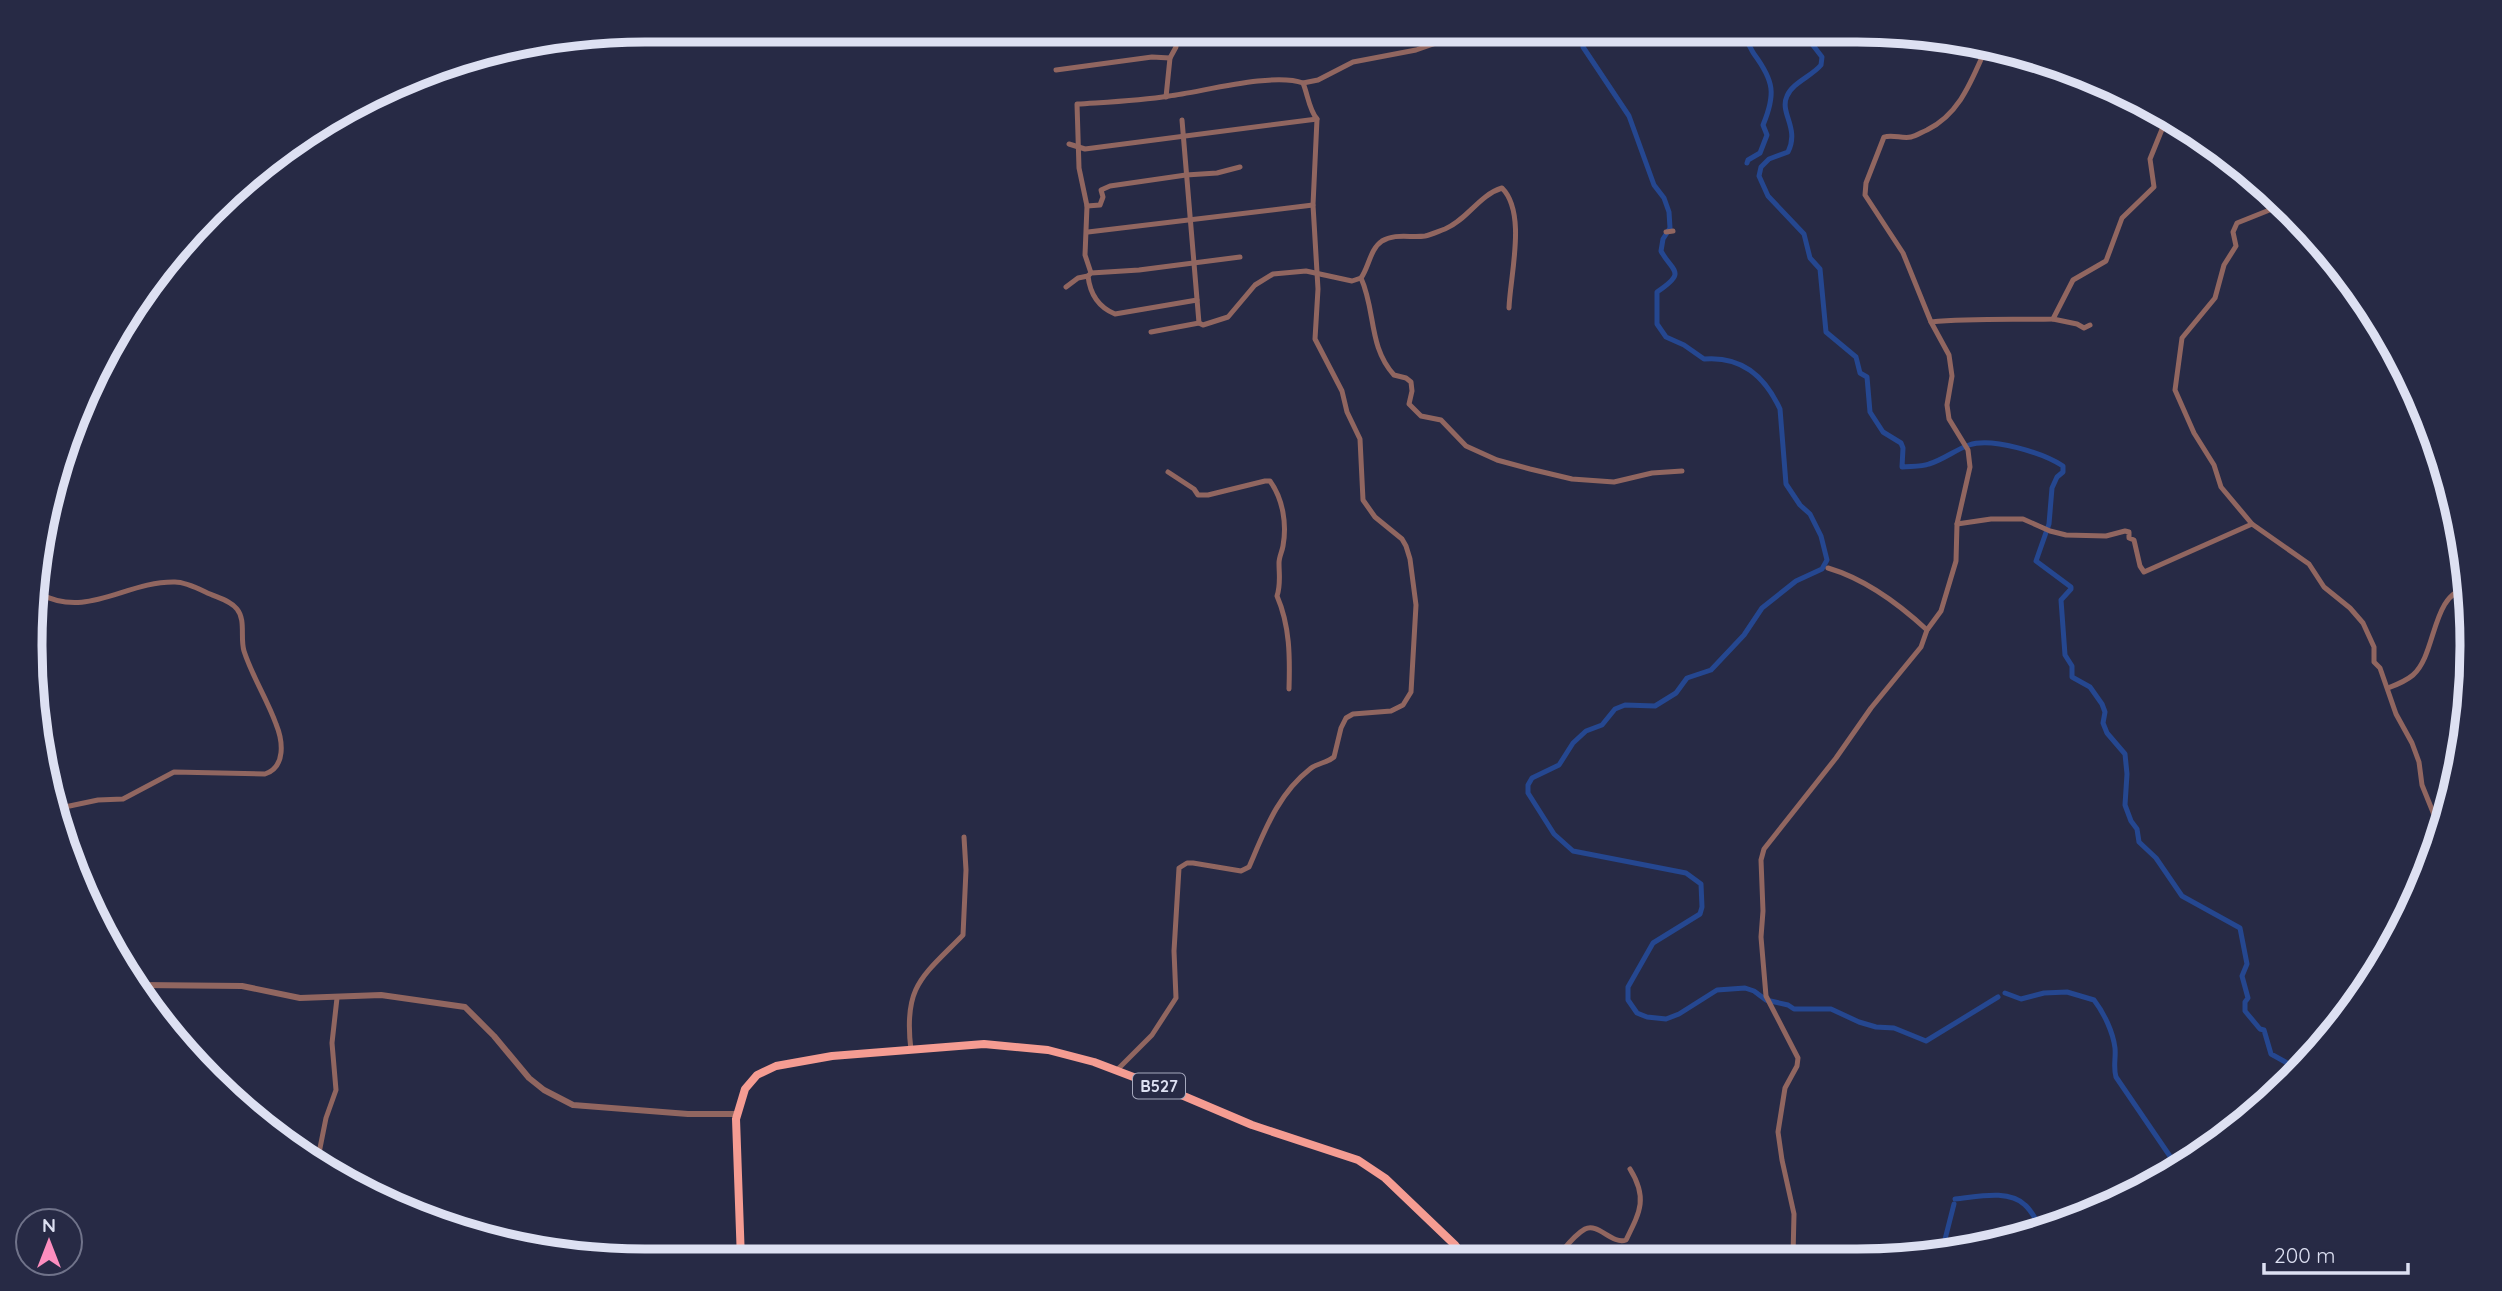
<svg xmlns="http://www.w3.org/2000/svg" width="2502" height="1291" viewBox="0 0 2502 1291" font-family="Quicksand,sans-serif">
  <rect width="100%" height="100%" fill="#272a45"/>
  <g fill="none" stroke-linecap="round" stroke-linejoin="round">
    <g stroke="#254790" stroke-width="5">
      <path d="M 1587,31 L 1583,37 L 1583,47 L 1629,116 L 1654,185 L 1664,198 L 1669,212 L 1670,228 L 1663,239 L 1661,251 C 1672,272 1688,271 1657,292 L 1657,324 L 1666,337 L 1684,345 L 1704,359 C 1741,356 1764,375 1780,409 L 1786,484 L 1800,505 L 1810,514 L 1821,536 L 1827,560 L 1822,569 L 1796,581 L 1762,608 L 1744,635 L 1711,670 L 1687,678 L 1676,693 L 1655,706 L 1625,705 L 1615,709 L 1602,725 L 1586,731 L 1573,743 L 1559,765 L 1532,778 L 1528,785 L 1528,793 L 1554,834 L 1573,851 L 1686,873 L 1701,884 L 1702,907 L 1700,914 L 1653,943 L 1628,987 L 1628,1000 L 1637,1013 L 1647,1017 L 1666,1019 L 1679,1014 L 1717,990 L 1745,988 L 1754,991 L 1766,1000 L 1788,1005 L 1794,1009 L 1831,1009 L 1859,1022 L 1876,1027 L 1894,1028 L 1926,1041 L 1998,997"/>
      <path d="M 1732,31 C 1736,37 1739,36 1745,40 C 1749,43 1751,50 1754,54 C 1774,81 1776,94 1763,125 L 1767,135 L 1760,153 L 1748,160 L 1747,163"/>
      <path d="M 1813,31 L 1809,34 L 1812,44 L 1822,57 L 1821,65 C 1812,76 1792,83 1787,96 C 1779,113 1800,128 1788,152 L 1769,159 L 1761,167 L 1759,176 L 1768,196 L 1804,234 L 1810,258 L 1820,269 L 1826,332 L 1856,357 L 1860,373 L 1867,377 L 1870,412 L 1883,432 L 1901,443 L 1903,448 L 1902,467 C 1910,466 1921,467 1929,464 C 1943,460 1955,450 1969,445 C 1992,437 2043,453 2063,466 L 2063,472 L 2057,477 L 2052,488 L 2049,524 L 2036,561 L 2071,587 L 2071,589 L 2061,600 L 2065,655 L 2072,666 L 2072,677 L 2090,687 L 2102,704 L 2105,712 L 2103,723 L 2107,733 L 2125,754 L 2127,774 L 2125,805 L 2131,821 L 2137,829 L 2139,842 L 2156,858 L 2182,896 L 2240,928 L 2247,964 L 2242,976 L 2248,998 L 2245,1002 L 2245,1011 L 2260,1029 L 2264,1030 L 2271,1054 L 2289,1064 L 2295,1073"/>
      <path d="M 2005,993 L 2021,999 L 2044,993 L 2067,992 L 2094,1000 C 2104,1013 2113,1032 2115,1048 C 2116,1058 2113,1067 2116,1077 L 2178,1168"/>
      <path d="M 1955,1199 C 1977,1197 2008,1189 2025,1205 C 2032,1211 2036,1221 2042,1228"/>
      <polyline points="1941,1255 1954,1204"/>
    </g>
    <g stroke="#916660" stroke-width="5">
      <polyline points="1056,70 1152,57 1170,58"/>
      <polyline points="1303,83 1318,80 1353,62 1416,50 1471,31"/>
      <polyline points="1166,97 1170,58 1176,47 1175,30"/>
      <polyline points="1182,120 1199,323"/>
      <polyline points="1069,144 1085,149 1317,119"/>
      <polyline points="1087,206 1100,205 1103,197 1101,190 1110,186 1186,175 1217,173 1240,167"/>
      <polyline points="1088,232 1313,205"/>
      <polyline points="1666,232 1673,231"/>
      <path d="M 1091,273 L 1085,255 L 1087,206 L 1079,168 L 1077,104 C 1108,102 1139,101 1169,96 C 1202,92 1273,72 1303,83 C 1308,95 1309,110 1317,119 L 1313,205 L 1318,289 L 1315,339 L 1342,391 L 1347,412 L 1360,439 L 1363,500 L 1375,517 L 1402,539 L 1406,546 L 1410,559 L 1416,605 L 1411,692 L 1403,705 L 1391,711 L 1353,714 L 1346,718 L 1341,728 L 1334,757 C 1327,763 1317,763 1310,769 C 1278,794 1265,830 1249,867 L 1241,871 L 1193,863 L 1187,863 L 1179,868 L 1174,951 L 1176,998 L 1152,1035 L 1117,1070"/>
      <path d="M 1088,276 C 1090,294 1098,307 1115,314 L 1197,300"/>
      <path d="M 1361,278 C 1376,311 1368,346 1394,375 L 1406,378 L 1411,382 L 1412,391 L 1409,404 L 1421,416 L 1441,420 L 1466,446 L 1497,460 L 1530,469 L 1572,479 L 1614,482 L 1652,473 L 1682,471"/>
      <polyline points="1066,287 1078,278 1088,276 1091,273 1139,270 1240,257"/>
      <polyline points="2053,319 2077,324 2084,328 2090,325"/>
      <path d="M 1931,322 C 1972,318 2013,320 2053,319 L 2073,280 L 2106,261 L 2122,218 L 2154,187 L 2150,159 L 2167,117"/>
      <path d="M 1151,332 L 1199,323 L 1203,325 L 1228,317 L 1255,285 L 1273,274 L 1306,271 L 1352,281 L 1361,278 C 1369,267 1370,249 1382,241 C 1395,233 1411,238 1425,236 C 1431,235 1439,231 1445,229 C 1467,220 1479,195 1502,188 C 1527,213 1510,276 1509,308"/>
      <path d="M 1168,472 L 1194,489 L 1198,495 L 1208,495 L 1265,481 L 1270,481 C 1283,499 1287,524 1283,546 C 1282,552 1279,557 1279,563 C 1279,575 1281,584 1277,596 C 1290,626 1290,657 1289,689"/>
      <polyline points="1957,524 1991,519 2023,519 2050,531 2066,535 2106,536 2125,531 2129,532 2129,538 2134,540 2140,566 2144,572 2252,524 2221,487 2214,465 2194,433 2175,390 2182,338 2215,298 2224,265 2236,246 2233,232 2237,223 2282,205"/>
      <polyline points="2252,524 2309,564 2324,587 2350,608 2363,623 2374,647 2374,662 2380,668 2396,714 2412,743 2419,762 2422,785 2441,832"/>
      <path d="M 1828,568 C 1865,579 1899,604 1927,630"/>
      <path d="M 40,594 C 88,619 126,581 175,582 C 186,582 199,589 210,594 C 219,598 231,601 237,609 C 246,620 240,638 244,651 C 252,676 267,699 276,724 C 283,741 286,767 265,774 L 174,772 L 123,799 L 98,800 L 60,808"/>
      <path d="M 2388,688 C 2396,685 2406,681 2413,675 C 2437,654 2431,593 2468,588"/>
      <path d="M 911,1050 C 903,986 922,977 963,935 L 966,870 L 964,837"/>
      <polyline points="317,1163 326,1118 336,1090 332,1043 337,998"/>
      <path d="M 1793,1256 L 1794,1214 L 1782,1160 L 1778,1132 L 1785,1088 L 1797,1066 L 1798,1058 L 1766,996 L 1761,937 L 1763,911 L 1761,860 L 1764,849 L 1836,758 L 1871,708 L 1921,647 L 1927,630 L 1941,611 L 1956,561 L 1957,524 L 1970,467 L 1968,450 L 1949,419 L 1947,405 L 1952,376 L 1949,355 L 1931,322 L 1903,253 L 1865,195 L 1866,183 L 1884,137 C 1893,134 1902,139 1911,137 C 1916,136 1922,132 1927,130 C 1961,113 1972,79 1987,46"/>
      <path d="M 1557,1257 C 1565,1248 1574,1235 1585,1229 C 1598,1222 1612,1245 1626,1240 C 1640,1212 1648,1198 1630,1169"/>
    </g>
    <polyline stroke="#916660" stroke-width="6" points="142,985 242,986 300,998 381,995 465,1007 494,1036 529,1078 544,1090 573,1105 688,1114 737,1114"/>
    <polyline stroke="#f59c92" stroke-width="8" points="741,1260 736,1119 745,1089 757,1075 776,1066 832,1056 984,1044 1048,1050 1094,1062 1186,1097 1252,1125 1358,1160 1385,1178 1455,1245 1464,1257"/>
  </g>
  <g text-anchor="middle" stroke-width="5" stroke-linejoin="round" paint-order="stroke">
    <rect fill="#272a45" stroke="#a6a9be" stroke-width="2" x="1133" y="1073.5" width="52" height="25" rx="5"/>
    <g font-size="16" font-weight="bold" fill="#dde0f2">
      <text x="1159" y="1092">B527</text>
    </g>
  </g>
  <path d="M0 0H2502V1291H0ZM645 42H1857A603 603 0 0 1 2460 645V646A603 603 0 0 1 1857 1249H645A603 603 0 0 1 42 646V645A603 603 0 0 1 645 42Z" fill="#272a45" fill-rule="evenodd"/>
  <path fill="none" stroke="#dde0f2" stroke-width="9" d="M645 42H1857A603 603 0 0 1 2460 645V646A603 603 0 0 1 1857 1249H645A603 603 0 0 1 42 646V645A603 603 0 0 1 645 42Z"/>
  <g transform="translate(49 1242)"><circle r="33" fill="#272a45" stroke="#70738a" stroke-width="2"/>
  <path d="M0-5L12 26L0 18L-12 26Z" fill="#fd8ebf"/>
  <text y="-10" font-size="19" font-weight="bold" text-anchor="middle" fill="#dde0f2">N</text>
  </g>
  <path d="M2264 1263v10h144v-10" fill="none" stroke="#dde0f2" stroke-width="3.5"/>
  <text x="2274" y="1263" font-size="21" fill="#dde0f2" stroke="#272a45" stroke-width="5" paint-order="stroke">200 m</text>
</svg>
